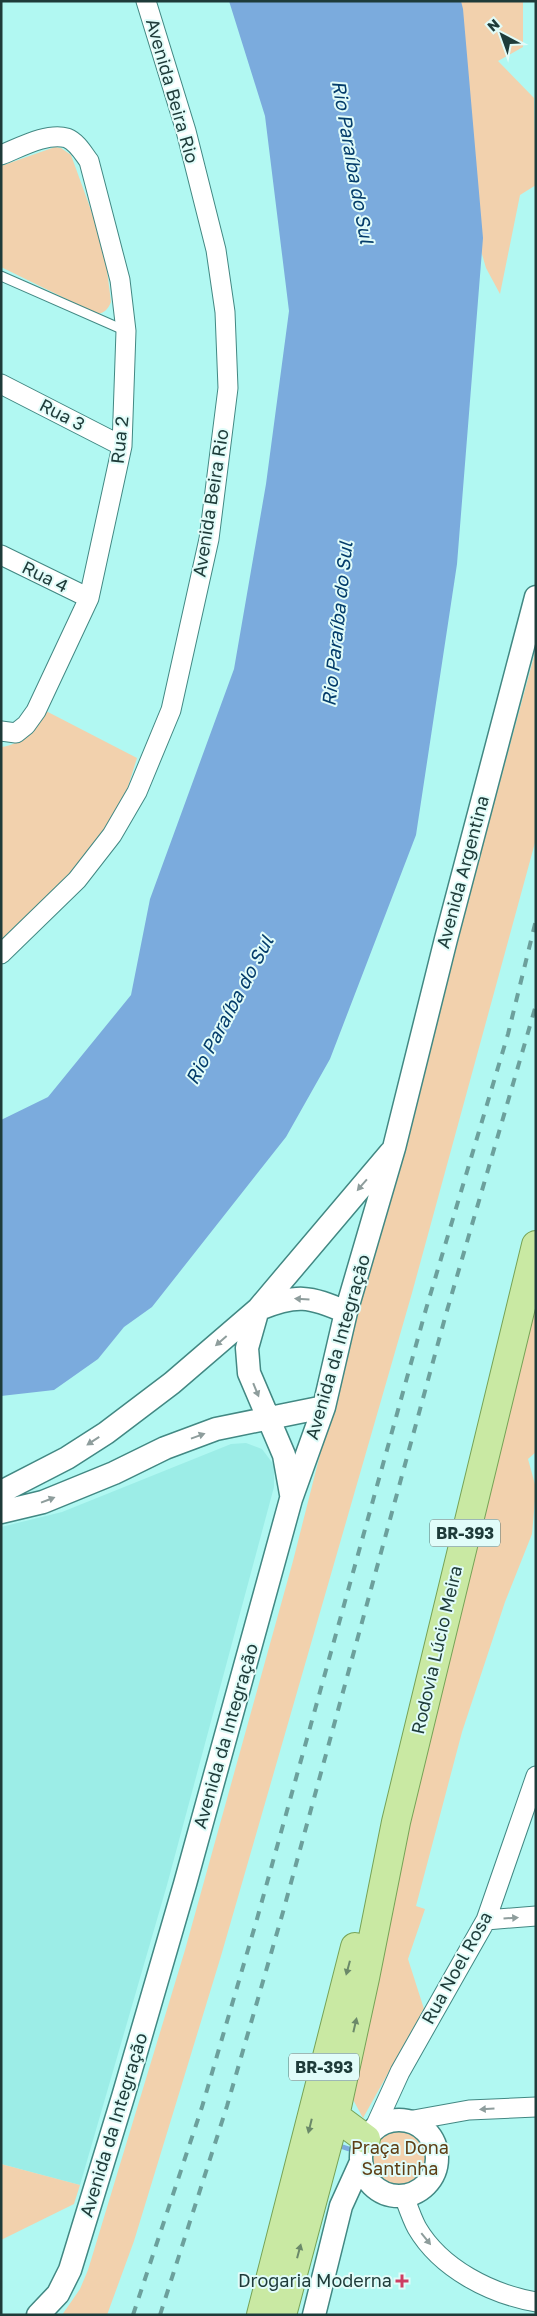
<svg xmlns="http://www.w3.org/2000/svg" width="537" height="2316" font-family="'Golos Text',sans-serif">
	<rect width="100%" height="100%" fill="#b1f8f2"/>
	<path fill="#9cede7" d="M246 1443 262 1449 274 1465V1487L167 1885 80 2185 1 2164V1527L62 1512 231 1444Z"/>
	<path fill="#f2d1ad" d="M408 1H523V47L498 61 534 98 536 185 520 195 500 294 486 268Z
		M55 147 61 148 71 155 104 246 111 302C108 309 105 313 97 314L1 267V166Z
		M536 649V839L412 1293 221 1956 134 2241 107 2315H62L80 2289 88 2270 185 1950 293 1561 361 1293Z
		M46 711 137 758 127 790 101 843 1 944V747C23 745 34 727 46 711Z
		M536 1292V1452L528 1459 536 1488 532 1534 505 1602 462 1732 416 1906 425 1909 408 1959 424 2009 363 2118 350 2094 390 1903Z
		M370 2158a30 30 0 1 1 60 0a30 30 0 1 1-60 0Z
		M1 2164 80 2185 74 2204 1 2240Z"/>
	<path fill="#7babdd" d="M229 1H461L463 9 483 238 457 564 416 835 330 1059 286 1137 152 1307 124 1327 98 1359 54 1390 1 1396V1120L48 1097 131 995 150 899 234 669 266 484 289 311 265 116Z"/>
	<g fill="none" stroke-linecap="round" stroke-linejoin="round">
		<path stroke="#7babdd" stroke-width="5" d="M343 2147 352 2150"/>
		<g stroke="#428883" stroke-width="11">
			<path id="service" d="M1 276 126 331"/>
		</g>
		<g stroke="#428883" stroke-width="21">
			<path id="minor" d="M1 155C19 148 47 132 67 138 77 142 83 153 89 161L120 280 126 331 122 446 89 598 36 711 26 725 16 733 1 731
				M1 384 122 446
				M1 555 89 598
				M1 954 77 880 112 835 137 792 171 710 209 539 228 388 225 312 216 250 186 131 146 1
				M486 1920 536 1916
				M408 2121 469 2110 536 2107
				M374 2129 400 2072 486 1920 536 1776
				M404 2196C408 2207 412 2219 417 2228 441 2269 491 2294 536 2302"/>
		</g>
		<g stroke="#428883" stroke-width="25">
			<path id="tertiary" d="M258 1309 247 1348 249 1373 284 1455 291 1494
				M259 1309C297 1294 309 1296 346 1312
				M1 1492 67 1458 106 1433 172 1383 258 1309 390 1153
				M1 1512 43 1502 114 1473 165 1448 216 1429 324 1407
				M361 2158a38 38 0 1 1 76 0a38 38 0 1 1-76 0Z
				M38 2315 58 2294 70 2270 123 2097 185 1884 291 1499 324 1407 346 1312 394 1148 446 939 536 597
				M314 2315 341 2206 361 2162"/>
		</g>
		<g stroke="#76a356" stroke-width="30">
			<path id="primary" d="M335 2116 366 2139
				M261 2315 355 1947
				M282 2315 335 2116 365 1978 396 1822 536 1245"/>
		</g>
		<use href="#service" stroke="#fff" stroke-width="9"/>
		<use href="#minor" stroke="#fff" stroke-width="19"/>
		<use href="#tertiary" stroke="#fff" stroke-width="22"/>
		<use href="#primary" stroke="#c9e9a3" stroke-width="28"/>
		<path stroke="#6ca09c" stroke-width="4" stroke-dasharray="9 9" stroke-linecap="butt" d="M133 2315 202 2107 257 1919 426 1309 508 1034 536 920
			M160 2315 227 2106 283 1912 446 1314 536 1005"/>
	</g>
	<defs><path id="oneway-solid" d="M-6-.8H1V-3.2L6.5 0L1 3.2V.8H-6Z" transform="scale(1.25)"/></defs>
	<g fill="#8e9d9c">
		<use href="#oneway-solid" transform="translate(362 1185) rotate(131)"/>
		<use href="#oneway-solid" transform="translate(302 1299) rotate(-177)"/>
		<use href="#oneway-solid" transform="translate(221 1341) rotate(139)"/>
		<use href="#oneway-solid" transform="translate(256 1390) rotate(68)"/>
		<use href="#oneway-solid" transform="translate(198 1436) rotate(-20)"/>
		<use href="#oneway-solid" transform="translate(93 1441) rotate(147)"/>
		<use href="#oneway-solid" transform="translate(48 1500) rotate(-21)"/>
		<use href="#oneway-solid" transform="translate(511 1918) rotate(-4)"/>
		<use href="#oneway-solid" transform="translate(487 2109) rotate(177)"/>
		<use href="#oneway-solid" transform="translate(426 2239) rotate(51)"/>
	</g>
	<g fill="#6b8969">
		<use href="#oneway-solid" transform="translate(348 1968) rotate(105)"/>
		<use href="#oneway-solid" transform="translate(355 2025) rotate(-77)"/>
		<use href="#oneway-solid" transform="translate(310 2126) rotate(104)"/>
		<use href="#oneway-solid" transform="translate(299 2251) rotate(-75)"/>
	</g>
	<path fill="#cd3e62" stroke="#e1fcf9" stroke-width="2" d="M399.5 2273.5h5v5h5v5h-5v5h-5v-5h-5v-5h5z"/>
	<g text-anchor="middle" stroke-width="4" stroke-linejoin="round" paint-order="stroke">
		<g fill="#e1fcf9" stroke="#587573" stroke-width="1">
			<rect x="430" y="1519.5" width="70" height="27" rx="4"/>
			<rect x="289" y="2053.5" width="70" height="27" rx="4"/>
		</g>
		<g font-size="16" font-weight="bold" fill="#1e3b39">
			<text x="465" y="1539">BR-393</text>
			<text x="324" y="2073">BR-393</text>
		</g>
		<g font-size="18" fill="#1e3b39" stroke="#e1fcf9">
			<text transform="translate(172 91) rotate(74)" y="6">Avenida Beira Rio</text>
			<text transform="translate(62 415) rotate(27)" y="6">Rua 3</text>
			<text transform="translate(120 440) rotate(-84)" y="6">Rua 2</text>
			<text transform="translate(211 503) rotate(-81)" y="6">Avenida Beira Rio</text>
			<text transform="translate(45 577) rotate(26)" y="6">Rua 4</text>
			<text transform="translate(463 872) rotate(-75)" y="6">Avenida Argentina</text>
			<text transform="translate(338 1347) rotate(-74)" y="6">Avenida da Integração</text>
			<text transform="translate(437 1650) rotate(-77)" y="6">Rodovia Lúcio Meira</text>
			<text transform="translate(226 1736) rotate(-74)" y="6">Avenida da Integração</text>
			<text transform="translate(457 1968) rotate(-61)" y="6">Rua Noel Rosa</text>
			<text transform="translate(114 2125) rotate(-73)" y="6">Avenida da Integração</text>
		</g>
		<g font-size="18" fill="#5e3e14" stroke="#e1fcf9">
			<text x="400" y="2154">Praça Dona<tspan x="400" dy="21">Santinha</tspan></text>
		</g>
		<g font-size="18" fill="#1e3b39" stroke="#e1fcf9" text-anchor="end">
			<text x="392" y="2287">Drogaria Moderna</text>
		</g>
		<g font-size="19" font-style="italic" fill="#043c6a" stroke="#e1fcf9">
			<text transform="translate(353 162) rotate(80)" y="7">Rio Paraíba do Sul</text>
			<text transform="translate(337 624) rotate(-84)" y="7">Rio Paraíba do Sul</text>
			<text transform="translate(229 1010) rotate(-62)" y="7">Rio Paraíba do Sul</text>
		</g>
	</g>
	<rect width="537" height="2316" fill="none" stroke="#1e3b39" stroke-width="5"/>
	<g transform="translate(502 35) rotate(319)" stroke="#e1fcf9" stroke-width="4" paint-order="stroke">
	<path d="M0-4L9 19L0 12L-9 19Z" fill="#1e3b39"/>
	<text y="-8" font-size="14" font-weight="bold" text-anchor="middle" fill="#1e3b39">N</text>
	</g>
</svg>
